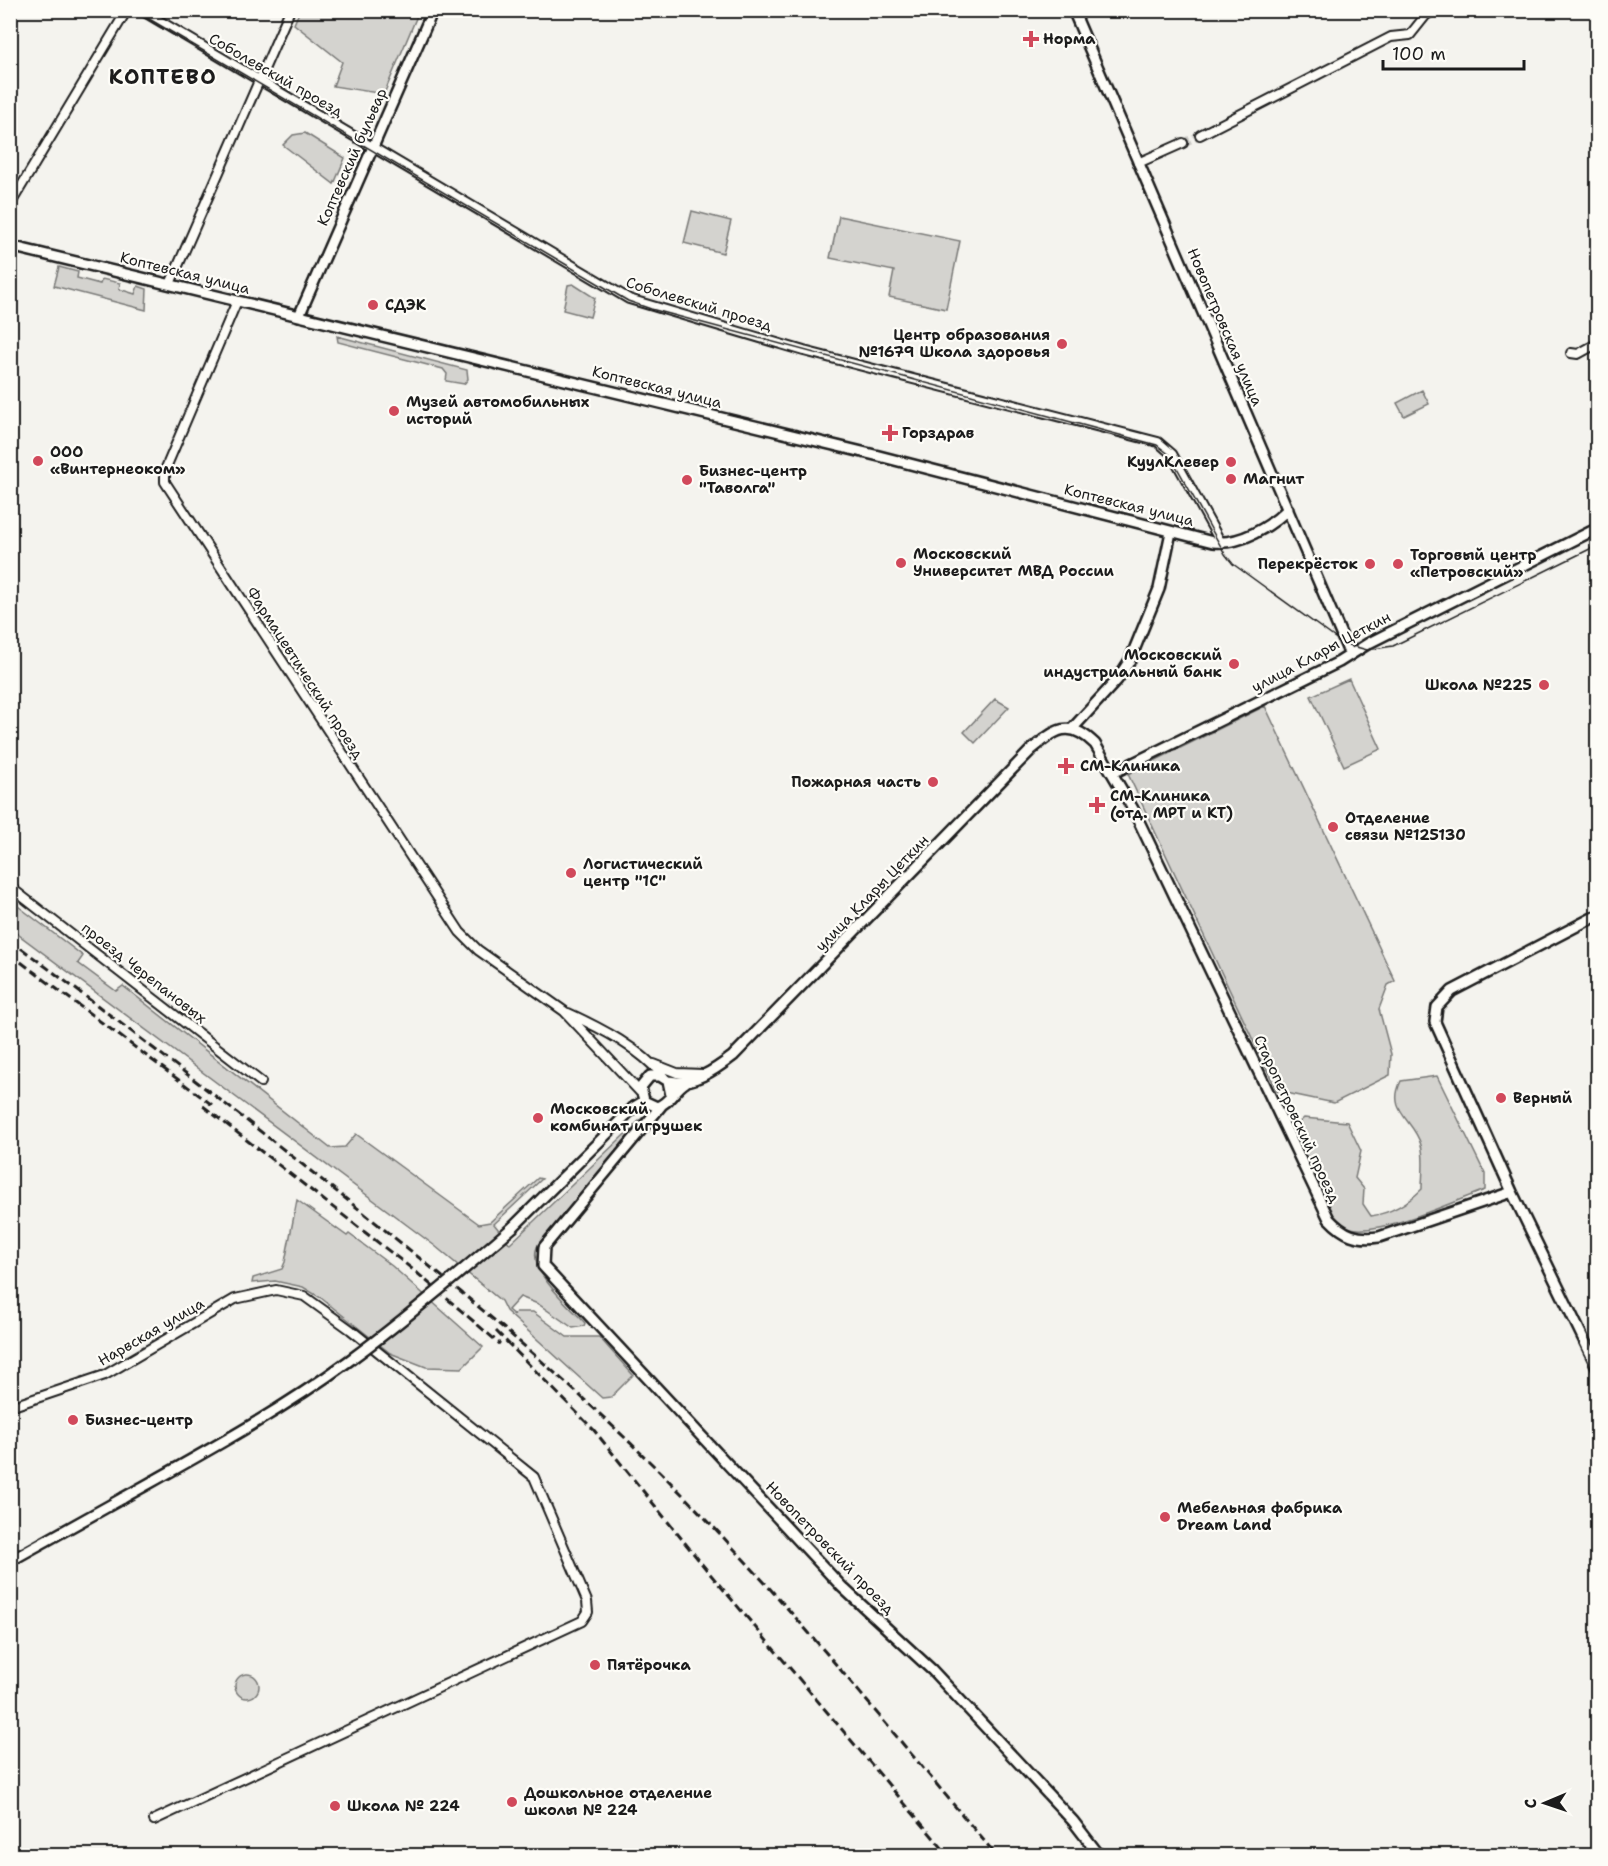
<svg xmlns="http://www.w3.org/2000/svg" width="1608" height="1866" font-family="'Shantell Sans',sans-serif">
	<rect width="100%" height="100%" fill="#f4f3ee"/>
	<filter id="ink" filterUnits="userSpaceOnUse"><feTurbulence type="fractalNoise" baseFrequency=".0167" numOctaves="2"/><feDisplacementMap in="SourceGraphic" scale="12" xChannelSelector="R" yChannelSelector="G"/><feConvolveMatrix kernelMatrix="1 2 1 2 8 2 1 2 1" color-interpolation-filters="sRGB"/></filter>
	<g filter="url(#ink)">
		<path fill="#d4d3cf" stroke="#787876" stroke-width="1.5" d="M300 10H419V11L384 94 333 86 342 62 294 24Z
			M305 133 345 158 334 184 283 145 293 135Z
			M692 211 731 221 723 253 684 243Z
			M839 216 960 241 946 309 889 297 894 271 830 258Z
			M59 267 78 272 77 278 100 284 102 279 120 283 119 289 135 294 138 286 147 289 146 310 54 286Z
			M573 284 595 298 590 317 563 310 568 285Z
			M337 336 467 370 468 379 464 384 446 381 447 374 443 369 338 342Z
			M1422 390 1429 404 1404 416 1397 403Z
			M1349 679 1381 749 1344 766 1311 696Z
			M995 699 1009 707 975 743 964 732Z
			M1265 706 1395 981 1388 985 1379 1009 1391 1054 1390 1075 1334 1103 1277 1091 1128 774Z
			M10 900 83 956 78 963 116 991 123 986 330 1148 345 1147 356 1134 479 1224 490 1222 538 1178 542 1179 494 1224 510 1244 642 1118 643 1119 537 1247C527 1271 569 1305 585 1323L584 1326 573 1328 538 1304 520 1297 508 1310 514 1315 516 1312H533L567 1337H599L633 1375 611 1397 602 1398 506 1311 501 1301 435 1246 11 929Z
			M1437 1076 1485 1174V1190C1454 1201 1380 1236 1350 1228 1341 1225 1335 1216 1329 1209L1293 1128 1304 1118 1347 1122 1361 1151 1355 1178 1364 1189 1363 1204 1371 1216C1391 1213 1408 1203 1422 1189 1422 1176 1425 1158 1421 1145 1414 1119 1386 1112 1401 1081Z
			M297 1200 347 1236 349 1234 392 1266 483 1347 462 1368 426 1367 390 1353 321 1298 303 1287 275 1281 252 1283 253 1278 282 1269 285 1262Z
			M235 1686a12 12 0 1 1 24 0a12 12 0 1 1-24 0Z"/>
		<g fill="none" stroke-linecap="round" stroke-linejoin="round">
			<path stroke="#c9c8c4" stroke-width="8" stroke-dasharray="8 4" stroke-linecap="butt" d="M1183 143 1200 135"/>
			<g stroke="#1c1c1c" stroke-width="12">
				<path id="minor" d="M141 10 629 299 804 351 1158 442 1172 454 1221 543
					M1200 135 1391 37 1410 35 1426 15 1435 10
					M1138 163 1183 143
					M10 205 127 10
					M170 284 290 10
					M237 301 165 470V482L460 932 478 950 564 1011 640 1092
					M1571 353 1578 354 1598 343
					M10 887 261 1082
					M568 1013C603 1029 639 1048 664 1077
					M654 1064 677 1073 703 1074
					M10 1407 105 1375 235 1299 276 1290 304 1296 351 1330 534 1477 587 1601 588 1612 582 1621 154 1820"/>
			</g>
			<g stroke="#1c1c1c" stroke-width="14">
				<path id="tertiary" d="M1073 10 1350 655
					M10 246 879 456 1213 542C1240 545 1270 527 1288 509
					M299 316 433 10
					M1072 729 1117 680 1130 660 1159 589 1171 532
					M1113 773 1339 662 1369 643 1598 528
					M668 1081C692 1086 715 1070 733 1056L1031 750C1055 730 1069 718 1095 744L1133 809 1329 1219C1344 1235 1357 1240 1379 1237L1512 1192 1598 1369
					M671 1095 668 1081 660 1076H650L641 1087 644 1101 657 1107C670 1103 674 1089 686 1082
					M661 1106 544 1247 543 1266 842 1587 932 1670 1073 1821 1100 1856
					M1512 1192 1435 1022 1437 1007 1452 991 1598 915
					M513 1227 634 1107 644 1101
					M10 1561 123 1498"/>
			</g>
			<use href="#minor" stroke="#fdfcf7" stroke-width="8"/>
			<use href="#tertiary" stroke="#fdfcf7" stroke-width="9"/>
			<path stroke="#1c1c1c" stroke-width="1.5" d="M134 10 628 301 651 309 1157 445 1170 455 1225 554 1233 564 1342 643 1367 650 1393 646 1598 545"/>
			<path stroke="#1c1c1c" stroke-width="3" stroke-dasharray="9 4.5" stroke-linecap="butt" d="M10 940C114 1017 216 1096 317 1176 436 1270 553 1365 661 1473 781 1592 887 1727 997 1856
				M10 954 215 1107
				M203 1106 416 1272 500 1344
				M496 1331 593 1429 706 1569 949 1856"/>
			<g stroke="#1c1c1c" stroke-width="14" stroke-linecap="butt">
				<path id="tertiary-bridge" d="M123 1498C200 1455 278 1413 350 1360 406 1319 460 1273 513 1227"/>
			</g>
			<use href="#tertiary-bridge" stroke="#fdfcf7" stroke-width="9"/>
		</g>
	</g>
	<g fill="#d1495b" stroke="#fdfcf7" stroke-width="2">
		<path d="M1028 30h6v6h6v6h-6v6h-6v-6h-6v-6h6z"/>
		<circle cx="373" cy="305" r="6"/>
		<circle cx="1062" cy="344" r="6"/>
		<circle cx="394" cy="411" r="6"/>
		<path d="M887 424h6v6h6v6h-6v6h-6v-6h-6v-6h6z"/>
		<circle cx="38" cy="461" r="6"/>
		<circle cx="1231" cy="462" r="6"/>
		<circle cx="1231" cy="479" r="6"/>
		<circle cx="687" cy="480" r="6"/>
		<circle cx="901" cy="563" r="6"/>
		<circle cx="1370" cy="564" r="6"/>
		<circle cx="1398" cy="564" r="6"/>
		<circle cx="1234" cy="664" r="6"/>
		<circle cx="1544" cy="685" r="6"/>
		<path d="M1063 757h6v6h6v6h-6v6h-6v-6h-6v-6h6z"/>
		<circle cx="933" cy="782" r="6"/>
		<path d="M1094 796h6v6h6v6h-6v6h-6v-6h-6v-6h6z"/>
		<circle cx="1333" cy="827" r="6"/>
		<circle cx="571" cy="873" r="6"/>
		<circle cx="1501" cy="1098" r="6"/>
		<circle cx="538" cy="1118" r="6"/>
		<circle cx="73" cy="1420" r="6"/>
		<circle cx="1165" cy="1517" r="6"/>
		<circle cx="595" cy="1665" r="6"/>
		<circle cx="512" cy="1802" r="6"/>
		<circle cx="335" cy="1806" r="6"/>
	</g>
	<g text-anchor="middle" stroke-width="4.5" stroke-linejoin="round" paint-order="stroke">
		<g font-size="15" font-weight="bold" fill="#1c1c1c" stroke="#fdfcf7" text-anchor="start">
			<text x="1043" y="44">Норма</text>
			<text x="385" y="310">СДЭК</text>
			<text x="1050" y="340" text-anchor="end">Центр образования<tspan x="1050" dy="17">№1679 Школа здоровья</tspan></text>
			<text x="406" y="407">Музей автомобильных<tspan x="406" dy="17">историй</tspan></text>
			<text x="902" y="438">Горздрав</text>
			<text x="50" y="457">ООО<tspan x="50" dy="17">«Винтернеоком»</tspan></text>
			<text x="1219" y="467" text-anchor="end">КуулКлевер</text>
			<text x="699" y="476">Бизнес-центр<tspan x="699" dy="17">"Таволга"</tspan></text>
			<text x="1243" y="484">Магнит</text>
			<text x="913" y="559">Московский<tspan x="913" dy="17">Университет МВД России</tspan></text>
			<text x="1410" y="560">Торговый центр<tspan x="1410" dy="17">«Петровский»</tspan></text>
			<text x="1358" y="569" text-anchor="end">Перекрёсток</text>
			<text x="1222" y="660" text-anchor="end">Московский<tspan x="1222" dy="17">индустриальный банк</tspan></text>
			<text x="1532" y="690" text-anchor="end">Школа №225</text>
			<text x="1080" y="771">СМ-Клиника</text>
			<text x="921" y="787" text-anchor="end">Пожарная часть</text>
			<text x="1110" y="801">СМ-Клиника<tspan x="1110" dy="17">(отд. МРТ и КТ)</tspan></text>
			<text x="1345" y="823">Отделение<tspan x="1345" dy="17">связи №125130</tspan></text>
			<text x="583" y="869">Логистический<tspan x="583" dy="17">центр "1С"</tspan></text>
			<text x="1513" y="1103">Верный</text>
			<text x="550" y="1114">Московский<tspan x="550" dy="17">комбинат игрушек</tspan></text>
			<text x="85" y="1425">Бизнес-центр</text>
			<text x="1177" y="1513">Мебельная фабрика<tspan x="1177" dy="17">Dream Land</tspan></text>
			<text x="607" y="1670">Пятёрочка</text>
			<text x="524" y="1798">Дошкольное отделение<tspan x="524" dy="17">школы № 224</tspan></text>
			<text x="347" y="1811">Школа № 224</text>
		</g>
		<g font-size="15" fill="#1c1c1c" stroke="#fdfcf7">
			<text transform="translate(276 75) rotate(30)" y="5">Соболевский проезд</text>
			<text transform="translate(352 157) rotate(-66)" y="5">Коптевский бульвар</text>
			<text transform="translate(185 273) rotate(14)" y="5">Коптевская улица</text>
			<text transform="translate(699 304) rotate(17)" y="5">Соболевский проезд</text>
			<text transform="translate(1225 327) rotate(67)" y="5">Новопетровская улица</text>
			<text transform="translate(657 387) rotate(14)" y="5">Коптевская улица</text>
			<text transform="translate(1129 505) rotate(14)" y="5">Коптевская улица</text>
			<text transform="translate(1321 652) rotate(-28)" y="5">улица Клары Цеткин</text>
			<text transform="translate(305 673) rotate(57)" y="5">Фармацевтический проезд</text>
			<text transform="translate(872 893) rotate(-46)" y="5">улица Клары Цеткин</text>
			<text transform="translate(144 973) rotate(38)" y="5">проезд Черепановых</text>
			<text transform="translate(1297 1119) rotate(65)" y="5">Старопетровский проезд</text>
			<text transform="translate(151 1332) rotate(-30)" y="5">Нарвская улица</text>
			<text transform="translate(830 1548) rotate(46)" y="5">Новопетровский проезд</text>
		</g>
		<g font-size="21" font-weight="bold" letter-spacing="1.5" fill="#1c1c1c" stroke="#fdfcf7">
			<text x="163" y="84">КОПТЕВО</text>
		</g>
	</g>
	<rect width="1608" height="1866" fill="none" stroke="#fdfcf7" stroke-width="36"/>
	<rect x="18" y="18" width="1572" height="1830" fill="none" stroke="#1c1c1c" stroke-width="2" filter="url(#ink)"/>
	<g transform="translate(1545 1803) rotate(268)" stroke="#fdfcf7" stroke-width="4.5" paint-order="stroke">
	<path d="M0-4.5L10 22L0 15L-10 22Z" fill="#1c1c1c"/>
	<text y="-9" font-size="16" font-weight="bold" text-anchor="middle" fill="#1c1c1c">С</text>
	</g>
	<path d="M1383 60v9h141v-9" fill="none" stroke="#1c1c1c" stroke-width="3"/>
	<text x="1392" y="60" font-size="18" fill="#1c1c1c" stroke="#fdfcf7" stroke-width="4.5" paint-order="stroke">100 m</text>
</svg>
